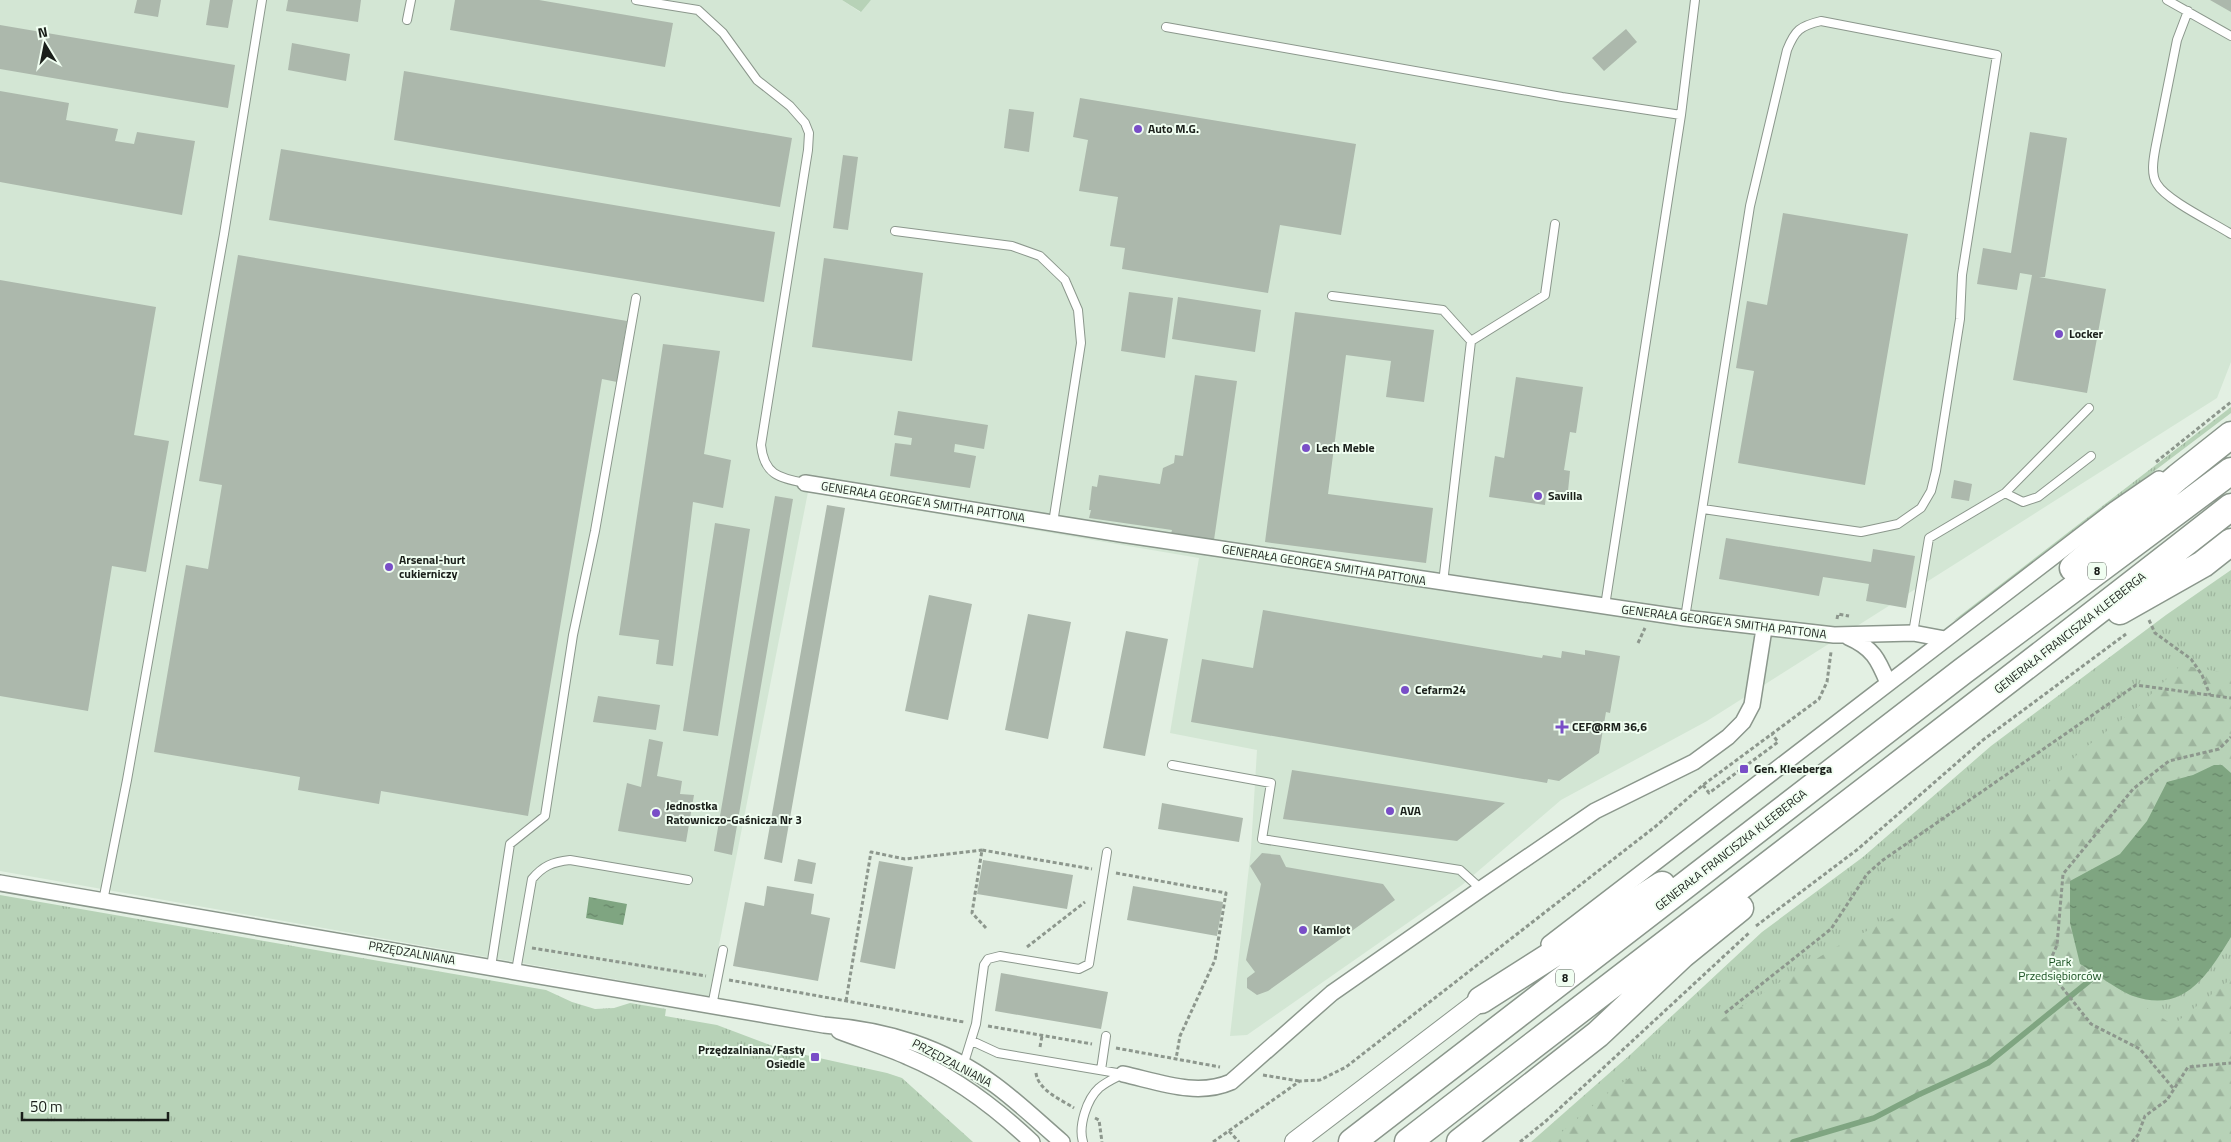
<svg xmlns="http://www.w3.org/2000/svg" width="2231" height="1142" font-family="'Titillium Web',sans-serif">
	<defs>
		<pattern id="grass-tufts" width="24" height="20" patternUnits="userSpaceOnUse" patternTransform="scale(1.25)"><rect width="24" height="20" fill="#b7d2b7"/><path d="M3 7l-1-3M5 7V3M7 7l1-3M15 17l-1-3M17 17v-4M19 17l1-3" fill="none" stroke="#9db49d"/></pattern>
		<pattern id="forest-firs" width="22" height="20" patternUnits="userSpaceOnUse" patternTransform="scale(1.25)"><rect width="22" height="20" fill="#b7d2b7"/><path d="M5 1l3.5 6h-7zM16 11l3.5 6h-7z" fill="#9db49d"/></pattern>
		<pattern id="water-ripples" width="26" height="14" patternUnits="userSpaceOnUse" patternTransform="scale(1.25)"><rect width="26" height="14" fill="#7fa581"/><path d="M2 4q2-2 4 0t4 0M15 11q2-2 4 0t4 0" fill="none" stroke="#678669"/></pattern>
	</defs>
	<rect width="100%" height="100%" fill="#e3f0e3"/>
	<path fill="#d3e6d4" d="M0 0H842L860 12 871 0H2231V362L2217 398 1707 721 1561 800 1462 885 1247 1035 1230 1036 1251 849 1257 750 1170 733 1199 558 808 492 709 996 0 871Z"/>
	<path fill="url(#grass-tufts)" d="M842 0H871L861 12Z
		M2231 407V413L1964 615 1953 621Z
		M2231 570V1142H1531L1631 1054 1762 932 1863 857 1991 746 2166 615Z
		M0 895 546 990 572 1002 595 1009 614 1008 630 1003 666 1009 665 1016 717 1025 783 1050 887 1073 902 1078 973 1142H0Z"/>
	<path fill="url(#forest-firs)" d="M2181 665 2231 674V773L2222 765H2214L2193 775 2167 782 2147 821 2120 854 2070 881 2080 964 2173 1025 2231 979V1142H1550L1614 1088 1832 949 1925 901 2081 751 2138 707Z"/>
	<path fill="url(#water-ripples)" d="M2214 765H2222L2231 773V937C2207 976 2184 1014 2133 996 2119 991 2094 972 2080 964L2070 923V881L2120 854 2147 821 2167 782 2193 775Z
		M589 897 627 904 623 925 586 918Z"/>
	<g fill="none" stroke-linecap="round" stroke-linejoin="round">
		<path stroke="#7fa581" stroke-width="5.5" d="M1793 1142 1874 1118 1918 1095 1988 1063 2104 969"/>
	</g>
	<path fill="#acb8ac" d="M137 0H161L158 17 134 13Z
		M210 0H233L228 28 206 25Z
		M288 0H361L358 22 286 11Z
		M455 0H539L673 23 665 67 450 30Z
		M2210 0H2231V12Z
		M0 25 235 65 228 108 0 69Z
		M1626 29 1637 42 1604 71 1592 58Z
		M292 43 350 54 346 81 288 70Z
		M404 71 792 138 780 207 394 140Z
		M0 91 69 103 66 120 118 129 115 141 134 144 137 132 195 141 182 215 0 182Z
		M1080 98 1356 144 1341 235 1280 225 1268 293 1122 269 1125 248 1110 246 1118 197 1079 191 1088 140 1073 137Z
		M1009 109 1034 112 1029 152 1004 148Z
		M2030 132 2067 138 2045 277H2039L2106 289 2087 393 2013 380 2032 275 2020 273 2017 290 1977 284 1983 248 2011 253Z
		M281 149 775 232 764 302 269 220Z
		M843 155 858 157 848 230 833 228Z
		M1783 213 1908 234 1865 485 1738 463 1754 371 1736 368 1747 301 1767 305Z
		M238 255 627 321 617 382 602 379 528 816 381 791 379 804 298 790 300 777 154 752 186 565 208 569 222 485 199 481Z
		M824 258 923 273 912 361 812 347Z
		M0 280 156 307 134 435 169 441 146 572 112 566 88 711 0 696Z
		M1129 292 1173 298 1165 358 1121 351Z
		M1178 297 1261 310 1255 352 1172 339Z
		M1295 312 1434 330 1424 402 1386 397 1391 361 1346 355 1328 494 1433 508 1426 563 1265 542Z
		M663 344 720 351 704 454 731 460 723 508 693 502 673 666 656 664 659 640 619 635Z
		M1195 375 1237 381 1214 540 1171 534 1172 530 1089 518 1091 510H1089L1092 486 1097 487 1099 475 1160 484 1163 468 1174 463 1175 455 1183 456Z
		M1516 377 1583 387 1576 433 1570 432 1564 470 1570 471 1568 491 1561 497 1546 495 1545 505 1489 497 1495 456 1504 458Z
		M898 411 988 425 984 449 955 444 954 452 976 456 970 488 890 476 895 443 911 445 912 438 894 435Z
		M1954 480 1972 484 1969 501 1951 498Z
		M775 496 793 499 732 855 714 851Z
		M827 505 845 508 782 863 764 859Z
		M715 523 750 529 718 736 683 731Z
		M1726 538 1871 562 1873 549 1915 556 1906 608 1866 601 1869 584 1823 577 1819 596 1719 579Z
		M929 595 972 604 948 720 905 711Z
		M1263 610 1542 658 1543 655 1561 658 1562 651 1585 655V650L1620 656 1610 713 1606 712 1599 753 1559 781 1548 779 1547 783 1191 722 1202 659 1253 668Z
		M1028 614 1071 622 1048 739 1005 730Z
		M1126 631 1168 639 1145 756 1103 748Z
		M598 696 660 705 656 730 593 722Z
		M649 739 663 742 657 776 682 781 680 794 694 795 686 842 618 831 627 783 641 787Z
		M1292 770 1505 803 1457 841 1283 819Z
		M1162 803 1243 818 1239 842 1158 829Z
		M1262 853 1280 855 1286 867 1383 884 1395 900 1268 991 1257 995 1247 988V978L1255 972 1246 960 1261 884 1250 866Z
		M798 859 816 863 812 884 794 881Z
		M983 860 1073 875 1067 909 977 894Z
		M879 861 913 867 895 969 860 962Z
		M767 886 814 894 811 914 830 918 818 981 733 966 745 902 764 906Z
		M1133 886 1223 902 1217 936 1127 920Z
		M1001 973 1108 992 1101 1029 995 1011Z"/>
	<g fill="none" stroke-linecap="round" stroke-linejoin="round">
		<g stroke="#8b978c" stroke-width="10">
			<path id="service" d="M636 0 698 10 723 33 757 80 790 106 805 123 809 133 808 150 761 445C764 474 778 478 805 483
				M2167 0 2231 36
				M2188 11 2177 40 2156 145C2154 156 2150 174 2157 184 2166 200 2214 223 2231 234
				M407 20 411 0
				M1166 27 1562 97 1681 115
				M895 231 1012 246 1040 256 1065 280 1078 310 1081 343 1053 523
				M1332 296 1443 310 1471 341 1443 583
				M1471 341 1545 295 1555 224
				M2005 493 2089 408
				M1605 606 1681 115 1695 0
				M1685 618 1750 206 1787 50C1795 30 1800 26 1821 21L1997 55 1962 275 1960 319 1936 471 1931 491 1921 508 1898 524 1861 532 1703 509
				M1913 633 1929 538 2005 493 2023 502 2038 497 2091 456
				M1172 765 1271 783 1262 839 1460 870 1481 889
				M103 901 127 780 224 234 262 0
				M491 967 510 844 545 816 573 635 595 531 636 298
				M516 971 532 879C543 866 552 862 570 860L688 880
				M712 1006 723 950
				M972 1041 998 1053 1123 1074
				M963 1066 976 1024 984 965 988 959 1000 956 1079 969 1089 964 1107 852
				M1101 1070 1106 1036
				M1083 1142C1078 1126 1087 1099 1099 1088 1106 1082 1115 1078 1123 1074"/>
		</g>
		<g stroke="#8b978c" stroke-width="18">
			<path id="minor" d="M805 483 1121 534 1685 618 1834 635 1913 633 1945 639
				M1848 637C1873 648 1878 659 1888 683
				M0 883 824 1025C887 1030 943 1047 995 1085 1018 1102 1040 1123 1062 1142
				M1549 944 2114 510 2159 479
				M839 1031C862 1040 886 1047 908 1057 954 1076 996 1108 1032 1142
				M1123 1074C1159 1082 1197 1097 1231 1082L1332 993 1481 889 1595 811 1694 762 1728 737 1743 722 1752 705 1764 629"/>
		</g>
		<g stroke="#8b978c" stroke-width="22">
			<path id="tertiary" d="M1295 1142 1481 1000"/>
		</g>
		<g stroke="#8b978c" stroke-width="29">
			<path id="trunk" d="M2073 568 2178 477 2231 435
				M2120 611 2203 564 2231 542
				M1481 1000 1662 885
				M1352 1142 1963 671 2231 471
				M1408 1142C1682 930 1958 721 2231 507
				M1460 1142 1598 1034 1682 955 1740 908"/>
		</g>
		<path stroke="#8d978d" stroke-width="3" stroke-dasharray="4 2.5" stroke-linecap="butt" d="M2156 462 2231 402
			M1837 619 1838 614 1849 616
			M2149 620 2155 633 2191 659 2202 675 2210 695
			M1638 643 1645 628
			M1703 785 1709 793 1778 742 1772 734
			M1116 873 1226 893 1215 960 1180 1036 1176 1059
			M1756 926 1858 849 1983 740 2126 634
			M986 928 972 913 982 850 1092 869
			M1027 947 1085 902
			M532 948 706 976
			M729 980 964 1022
			M846 1001 871 852 905 859 982 850
			M1725 1013 1831 929 1867 874 1883 860 2136 685 2231 698
			M988 1026 1092 1044
			M1040 1047 1042 1036
			M1116 1048 1220 1067
			M1036 1073C1038 1090 1060 1099 1074 1108
			M1263 1075 1299 1081
			M2173 1088 2140 1049 2091 1024 2053 976 2050 961 2057 945 2063 874 2133 789 2169 761 2219 749 2231 737
			M1095 1118 1099 1120 1102 1142
			M1229 1131 1239 1142
			M1213 1142 1300 1081 1320 1080 1346 1067 1656 826 1703 785 1819 699 1827 682 1831 652
			M1520 1142 1547 1120 1750 932
			M2132 1142 2138 1135 2145 1116 2167 1100 2188 1067 2231 1063"/>
		<use href="#service" stroke="#fff" stroke-width="8"/>
		<use href="#minor" stroke="#fff" stroke-width="15"/>
		<use href="#tertiary" stroke="#fff" stroke-width="20"/>
		<use href="#trunk" stroke="#fff" stroke-width="26"/>
	</g>
	<g fill="#794ec7" stroke="#f0fef1" stroke-width="2">
		<circle cx="1138" cy="129" r="5"/>
		<circle cx="2059" cy="334" r="5"/>
		<circle cx="1306" cy="448" r="5"/>
		<circle cx="1538" cy="496" r="5"/>
		<circle cx="389" cy="567" r="5"/>
		<circle cx="1405" cy="690" r="5"/>
		<path d="M1559.5 719.5h5v5h5v5h-5v5h-5v-5h-5v-5h5z"/>
		<rect x="1739" y="764" width="10" height="10" rx="2.5"/>
		<circle cx="1390" cy="811" r="5"/>
		<circle cx="656" cy="813" r="5"/>
		<circle cx="1303" cy="930" r="5"/>
		<rect x="810" y="1052" width="10" height="10" rx="2.5"/>
	</g>
	<g text-anchor="middle" stroke-width="4" stroke-linejoin="round" paint-order="stroke">
		<g fill="#f0fef1" stroke="#5a625a" stroke-width="1">
			<rect x="2088" y="562.5" width="18" height="17" rx="4"/>
			<rect x="1556" y="969.5" width="18" height="17" rx="4"/>
		</g>
		<g font-size="11" font-weight="bold" fill="#1a1f1a">
			<text x="2097" y="575">8</text>
			<text x="1565" y="982">8</text>
		</g>
		<g font-size="12" font-weight="bold" fill="#1a1f1a" stroke="#f0fef1" text-anchor="start">
			<text x="1148" y="133">Auto M.G.</text>
			<text x="2069" y="338">Locker</text>
			<text x="1316" y="452">Lech Meble</text>
			<text x="1548" y="500">Savilla</text>
			<text x="399" y="564">Arsenal-hurt<tspan x="399" dy="14">cukierniczy</tspan></text>
			<text x="1415" y="694">Cefarm24</text>
			<text x="1572" y="731">CEF@RM 36,6</text>
			<text x="1754" y="773">Gen. Kleeberga</text>
			<text x="666" y="810">Jednostka<tspan x="666" dy="14">Ratowniczo-Gaśnicza Nr 3</tspan></text>
			<text x="1400" y="815">AVA</text>
			<text x="1313" y="934">Kamlot</text>
			<text x="805" y="1054" text-anchor="end">Przędzalniana/Fasty<tspan x="805" dy="14">Osiedle</tspan></text>
		</g>
		<g font-size="12" fill="#1a1f1a" stroke="#f0fef1">
			<text transform="translate(923 502) rotate(9)" y="4">GENERAŁA GEORGE'A SMITHA PATTONA</text>
			<text transform="translate(1324 565) rotate(9)" y="4">GENERAŁA GEORGE'A SMITHA PATTONA</text>
			<text transform="translate(1724 622) rotate(7)" y="4">GENERAŁA GEORGE'A SMITHA PATTONA</text>
			<text transform="translate(2070 633) rotate(-38)" y="4">GENERAŁA FRANCISZKA KLEEBERGA</text>
			<text transform="translate(1731 850) rotate(-38)" y="4">GENERAŁA FRANCISZKA KLEEBERGA</text>
			<text transform="translate(412 953) rotate(10)" y="4">PRZĘDZALNIANA</text>
			<text transform="translate(952 1063) rotate(28)" y="4">PRZĘDZALNIANA</text>
		</g>
		<g font-size="12" fill="#1b5223" stroke="#f0fef1">
			<text x="2060" y="966">Park<tspan x="2060" dy="14">Przedsiębiorców</tspan></text>
		</g>
	</g>
	<g transform="translate(45 45) rotate(350)" stroke="#f0fef1" stroke-width="4" paint-order="stroke">
	<path d="M0-4L9 19L0 12L-9 19Z" fill="#1a1f1a"/>
	<text y="-8" font-size="14" font-weight="bold" text-anchor="middle" fill="#1a1f1a">N</text>
	</g>
	<path d="M22 1112v8h146v-8" fill="none" stroke="#1a1f1a" stroke-width="2.5"/>
	<text x="30" y="1112" font-size="15" fill="#1a1f1a" stroke="#f0fef1" stroke-width="4" paint-order="stroke">50 m</text>
</svg>
